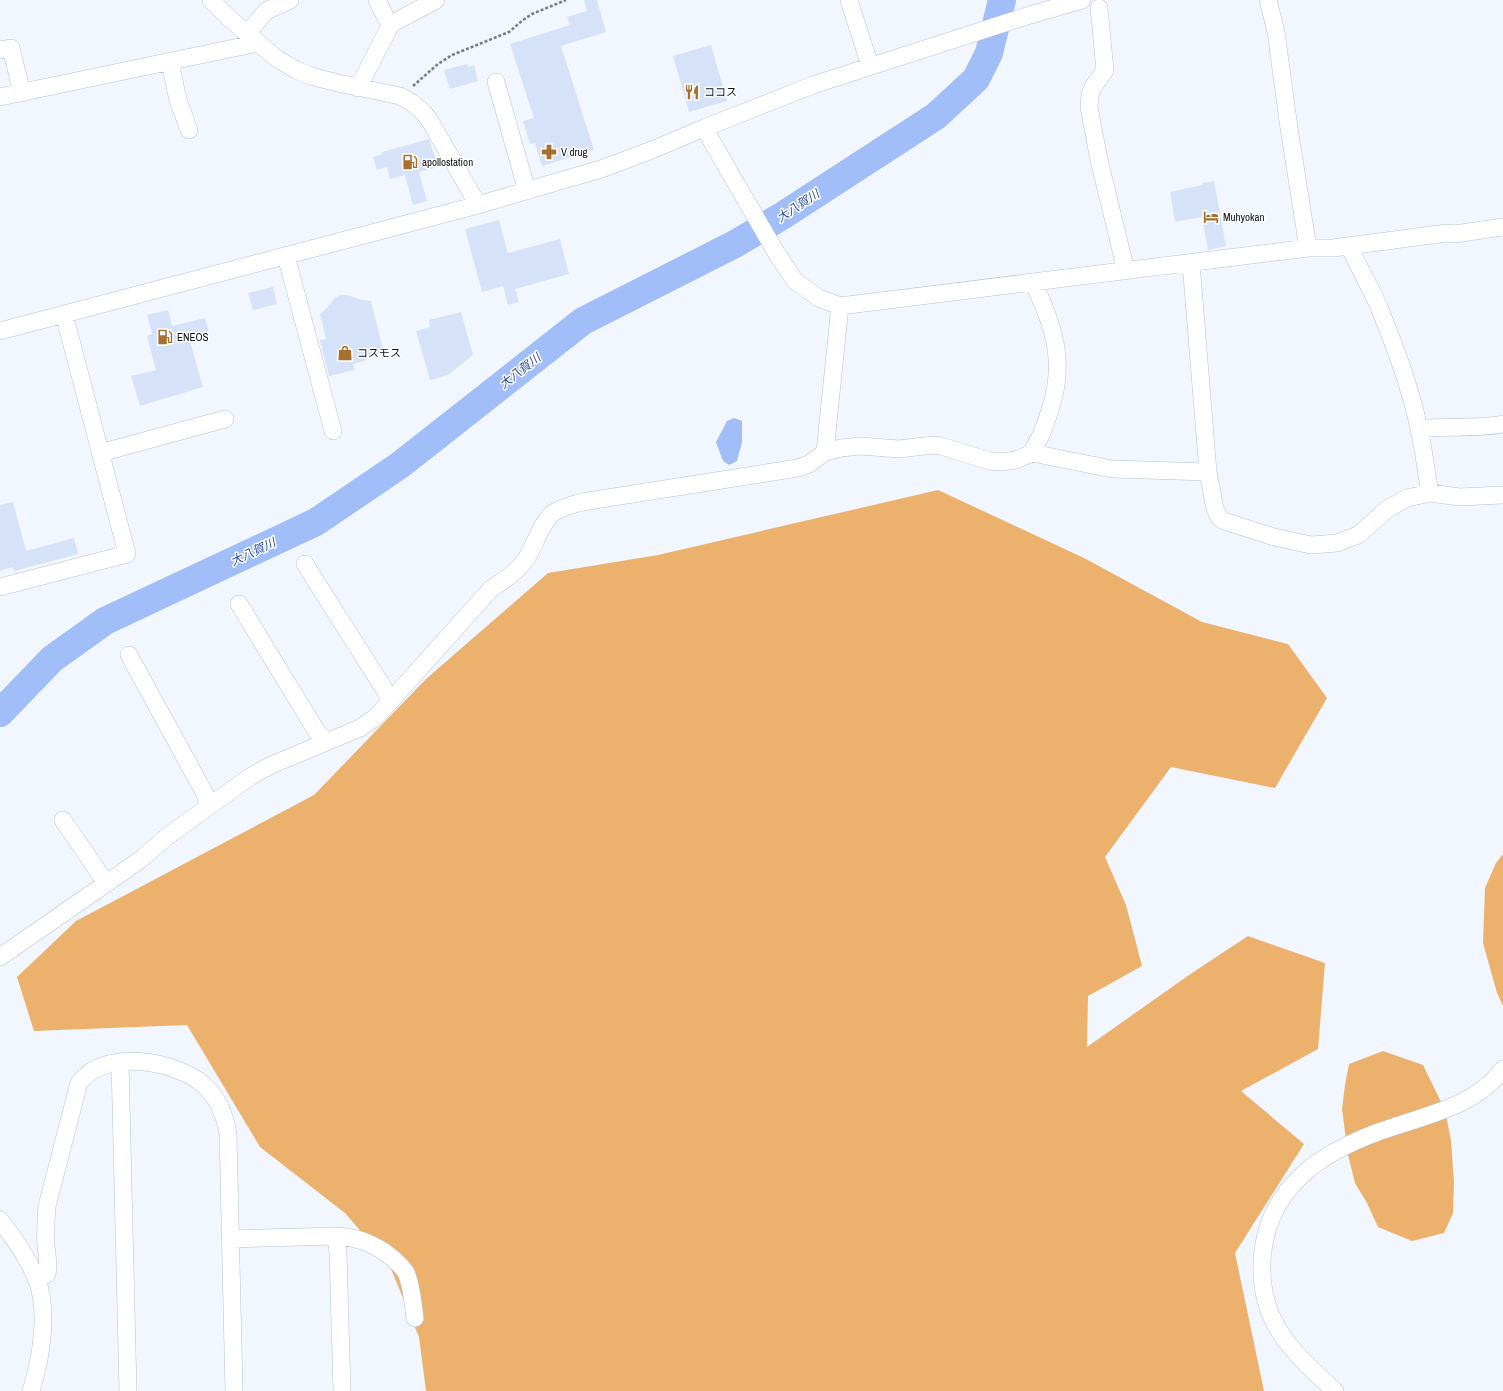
<svg xmlns="http://www.w3.org/2000/svg" width="1503" height="1391" font-family="'Archivo Narrow','Noto Sans JP',sans-serif">
	<rect width="100%" height="100%" fill="#f1f6ff"/>
	<path fill="#edb16e" d="M938 490 1086 559 1202 622 1288 644 1327 698 1275 788 1171 767 1105 857 1126 905 1142 966 1088 996 1087 1047 1189 975 1248 936 1325 963 1318 1049 1241 1091 1304 1144 1235 1253 1264 1391H426L419 1337 389 1264 345 1213 260 1147 187 1025 34 1031 17 977 76 921 314 795 426 679 548 573 658 555Z
		M1503 854V1006L1497 993 1483 943 1485 888 1496 863Z
		M1383 1051 1423 1065 1445 1110 1451 1141 1454 1182 1453 1213 1444 1233 1412 1241 1378 1227 1367 1203 1355 1183 1348 1155 1342 1109 1345 1085 1349 1064Z"/>
	<path fill="#a2bef8" d="M734 418 742 421V442L737 461 729 465 723 461 716 442 727 421Z"/>
	<g fill="none" stroke-linecap="round" stroke-linejoin="round">
		<path stroke="#a2bef8" stroke-width="28" d="M0 713 52 659 105 621 316 522 400 465 583 321 735 244 782 216 936 116 976 79 989 53 1002 0"/>
	</g>
	<path fill="#d6e2f8" d="M584 0H597L606 32 561 46 594 150 542 166 535 143 530 144 523 121 534 118 510 44 570 25 567 17 587 11Z
		M711 45 727 101 689 112 673 56Z
		M467 64 468 67 474 65 478 81 450 89 444 70Z
		M429 139 438 167 419 172 427 201 413 205 405 175 390 179 387 167 377 170 373 157 383 154 382 152Z
		M1214 181 1226 246 1208 250 1202 217 1175 222 1170 192 1203 185 1202 183Z
		M499 220 508 253 560 239 569 274 515 289 519 302 508 305 503 286 482 292 465 229Z
		M273 287 277 304 253 310 248 293Z
		M340 295H347L362 300 371 301 384 353 367 357V360L353 364 355 370 329 376 320 340 326 339 320 314 324 311 335 298Z
		M168 310 172 326 205 318 209 333 189 338 203 387 140 406 131 376 156 370 147 336 152 334 147 315Z
		M461 312 473 355 448 375 430 380 416 331 430 327 429 320Z
		M13 502 26 551 74 538 78 554 14 571 13 567 0 571V505Z"/>
	<g fill="none" stroke-linecap="round" stroke-linejoin="round">
		<g stroke="#b7c2d8" stroke-width="18">
			<path id="minor" d="M211 0 229 18 276 58 296 70 311 76 338 83 400 96 411 102 424 113 430 121 478 205
				M377 0 386 18 391 24
				M849 0 870 66
				M1268 0 1276 32 1289 128 1308 248
				M1099 8 1105 70 1093 87 1090 95 1089 107 1099 160 1126 271
				M247 34 266 11 290 0
				M0 50 11 48 22 93
				M170 62 178 100 189 130
				M496 82 527 191
				M358 88 391 24 436 0
				M0 97 258 43
				M704 128 777 254 795 281 819 298 840 306 1308 248H1333L1447 233 1455 234 1503 227
				M1349 246C1359 269 1372 289 1381 312 1396 350 1411 389 1419 429 1424 450 1426 472 1430 493
				M286 256 333 431
				M1191 263 1208 472 1215 509 1219 517 1224 521 1274 537 1311 545 1325 544 1337 543 1358 535 1373 522 1386 510 1407 498 1430 493 1459 497 1503 495
				M0 331 478 205 601 169 652 150 704 128 813 85 1030 15 1082 0
				M1419 429C1447 426 1475 429 1503 424
				M825 452 840 306
				M100 453 225 419
				M1032 453C1034 447 1037 442 1040 437 1044 429 1047 419 1050 410 1066 362 1054 326 1033 282
				M305 564 391 700
				M0 587 127 554 64 314
				M239 604 317 732 327 742
				M129 655 205 794 208 807
				M63 820 106 883
				M0 957 140 860 169 835 250 777 269 766 360 728 376 717 491 589C504 580 517 572 526 559 535 546 541 522 553 513 562 507 572 505 582 502L798 468 809 464 825 452 841 448 860 446 899 449 933 445 941 446 990 461 1000 462 1016 460 1032 453 1112 469 1208 472
				M120 1062 128 1391
				M0 1220C14 1238 28 1258 37 1280 49 1312 41 1359 31 1391
				M336 1236C361 1237 382 1247 400 1265 402 1268 406 1271 407 1275 412 1288 413 1304 415 1318
				M230 1239 336 1236 338 1252 342 1391
				M36 1279 47 1274C49 1264 47 1255 46 1245 45 1232 46 1219 47 1206L79 1083C104 1048 175 1060 204 1085 218 1098 225 1115 228 1134L234 1391
				M1335 1391C1289 1349 1255 1318 1263 1250 1272 1180 1331 1147 1393 1127 1431 1114 1478 1104 1503 1069"/>
		</g>
		<path stroke="#787c84" stroke-width="2.5" stroke-dasharray="3 2" stroke-linecap="butt" d="M413 86 438 64 452 55 509 32 523 20 532 14 566 0"/>
		<use href="#minor" stroke="#fff" stroke-width="17"/>
	</g>
	<defs>
		<g id="restaurant-bare" transform="scale(1.2)"><path d="M-5-6h1v4h1v-4h1v4h1v-4h1v5L-1.5 .5V6h-2V.5L-5-1ZM5-6V6H3V1.5H1.5Q1.5-4 5-6Z" fill="#a7702c" stroke="#fff" stroke-width="2.5" paint-order="stroke"/></g>
		<g id="pharmacy-bare" transform="scale(1.2)"><path d="M-2-6h4v4h4v4h-4v4h-4v-4h-4v-4h4Z" fill="#a7702c" stroke="#fff" stroke-width="2.5" paint-order="stroke"/></g>
		<g id="fuel-bare" transform="scale(1.2)"><path d="M-5.5-6h7V0h2V4h1.3V-2.5L3-4.5l.8-.8L6-3V5H2.5V1h-1V6h-7ZM-4.2-4.7v3.2H.2V-4.7Z" fill="#a7702c" stroke="#fff" stroke-width="2.5" paint-order="stroke"/></g>
		<g id="hotel-bare" transform="scale(1.2)"><path d="M-6-4.5h1.5V1H6V5H4.5V3h-9V5H-6ZM-4 0a1.8 1.8 0 1 1 3.6 0ZM.5 0V-2.5h3Q6-2.5 6 0Z" fill="#a7702c" stroke="#fff" stroke-width="2.5" paint-order="stroke"/></g>
		<g id="shop-bare" transform="scale(1.2)"><path d="M-5-2.5h2.3a2.7 3.5 0 0 1 5.4 0H5L5.5 6h-11ZM-1.5-2.5h3a1.5 2.3 0 0 0-3 0Z" fill="#a7702c" stroke="#fff" stroke-width="2.5" paint-order="stroke"/></g>
	</defs>
	<g fill-rule="evenodd">
		<use href="#restaurant-bare" x="692" y="92"/>
		<use href="#pharmacy-bare" x="549" y="152"/>
		<use href="#fuel-bare" x="410" y="162"/>
		<use href="#hotel-bare" x="1211" y="217"/>
		<use href="#fuel-bare" x="165" y="337"/>
		<use href="#shop-bare" x="345" y="353"/>
	</g>
	<g text-anchor="middle" stroke-width="3" stroke-linejoin="round" paint-order="stroke">
		<g font-size="11" fill="#0d1118" stroke="#fff" text-anchor="start">
			<text x="704" y="96">ココス</text>
			<text x="561" y="156">V drug</text>
			<text x="422" y="166">apollostation</text>
			<text x="1223" y="221">Muhyokan</text>
			<text x="177" y="341">ENEOS</text>
			<text x="357" y="357">コスモス</text>
		</g>
		<g font-size="12" font-style="italic" fill="#294c9d" stroke="#fff">
			<text transform="translate(798 206) rotate(-33)" y="4">大八賀川</text>
			<text transform="translate(520 371) rotate(-38)" y="4">大八賀川</text>
			<text transform="translate(253 552) rotate(-25)" y="4">大八賀川</text>
		</g>
	</g>
</svg>
